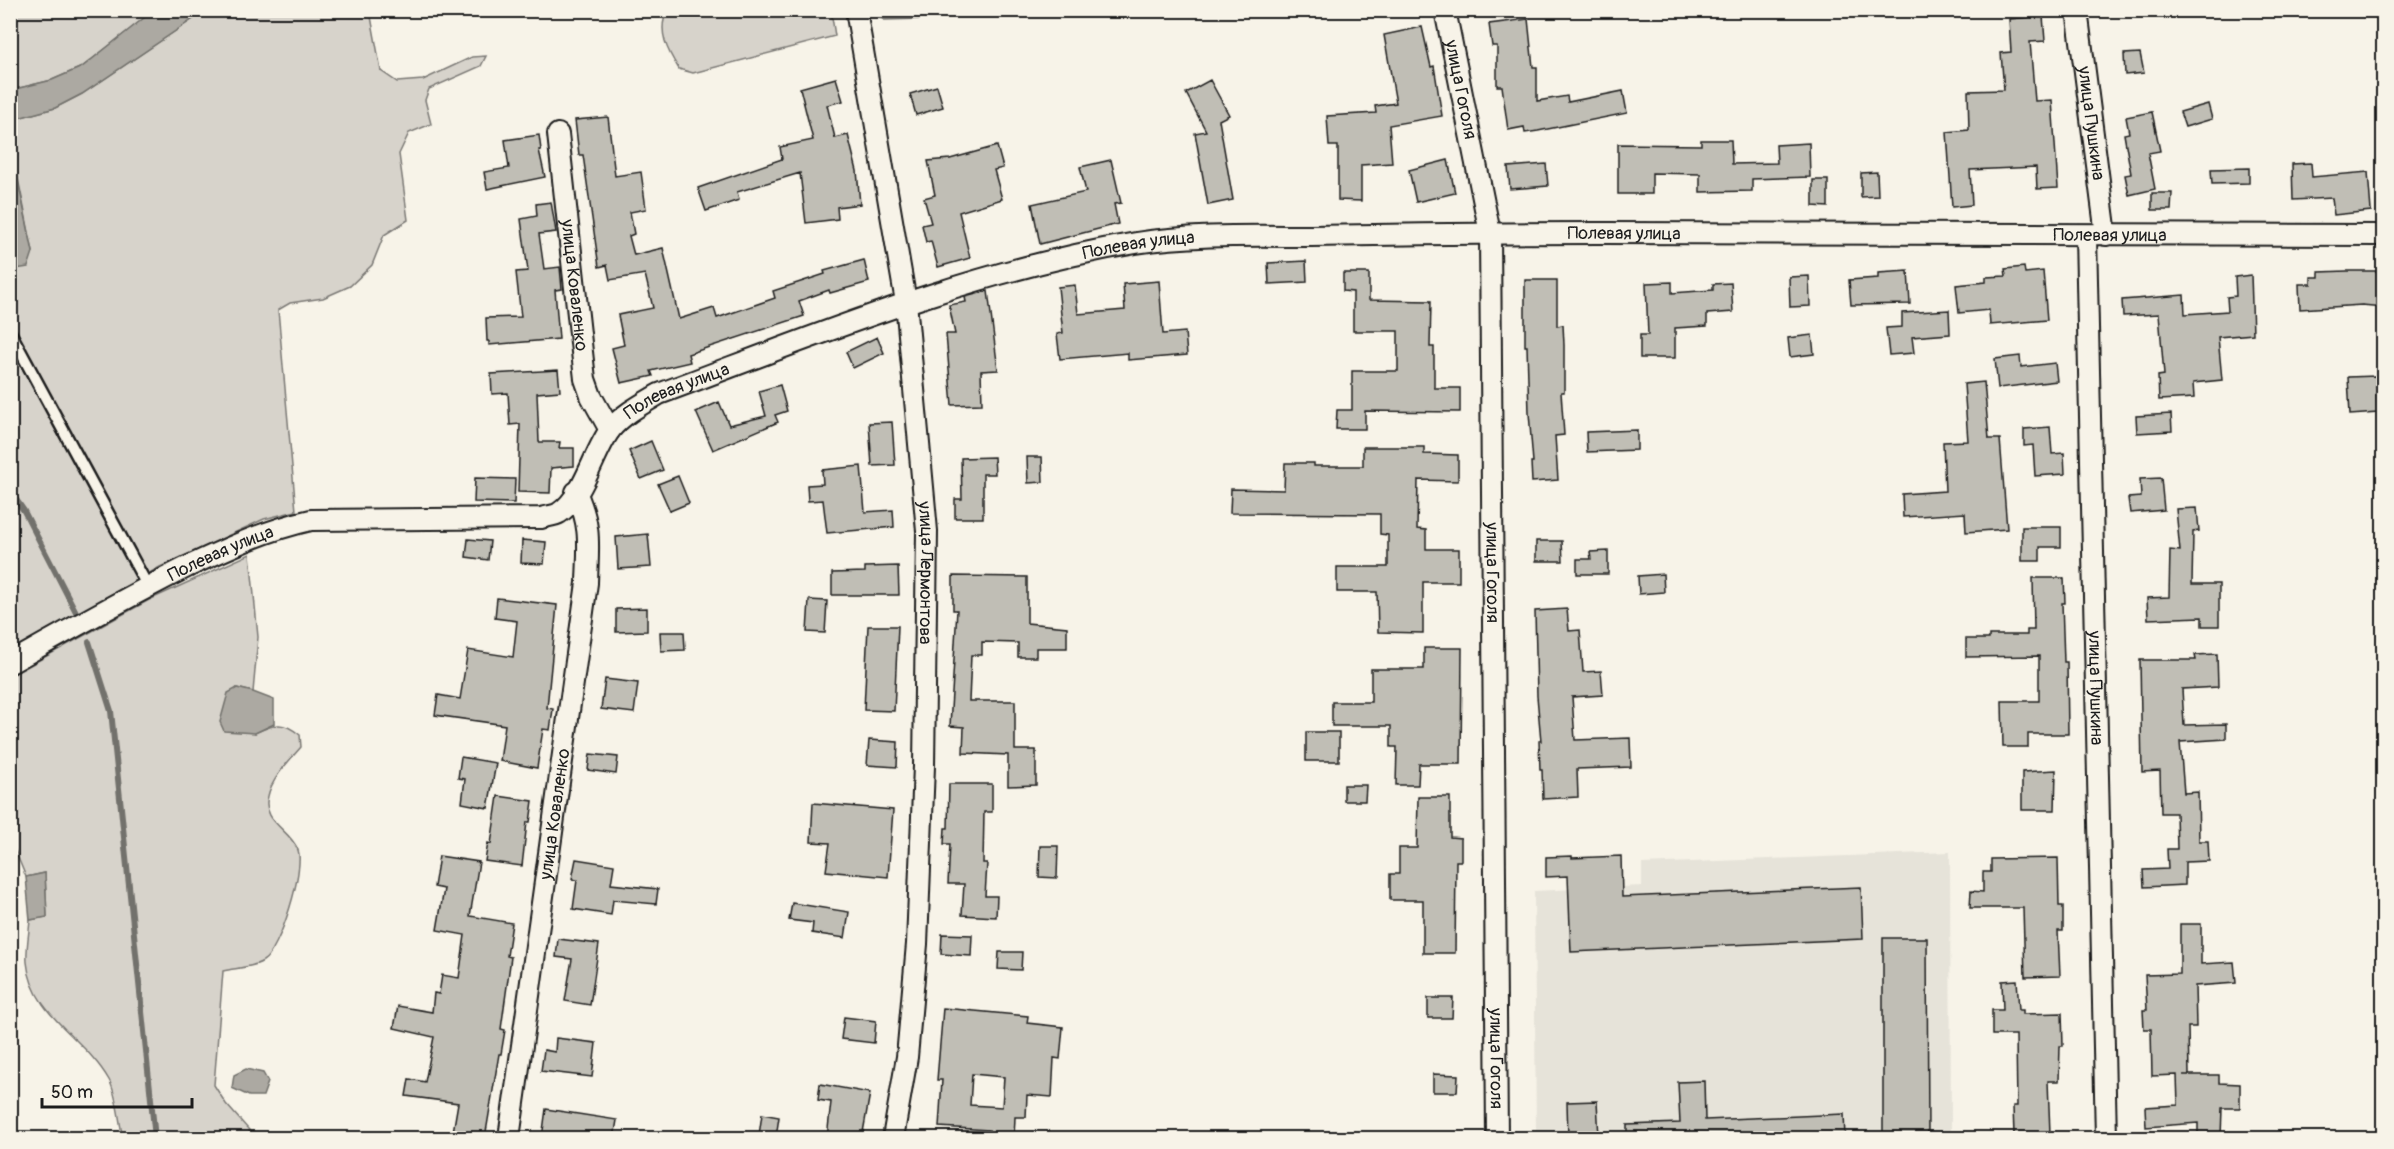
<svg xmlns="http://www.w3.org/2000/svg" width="2394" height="1149" font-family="Pangolin,sans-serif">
	<rect width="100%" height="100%" fill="#f7f3e8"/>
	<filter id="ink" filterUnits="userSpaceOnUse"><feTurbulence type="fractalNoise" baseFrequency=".0167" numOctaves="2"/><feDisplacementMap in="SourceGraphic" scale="12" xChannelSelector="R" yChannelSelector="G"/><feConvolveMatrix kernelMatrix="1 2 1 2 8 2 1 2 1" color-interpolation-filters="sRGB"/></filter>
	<g filter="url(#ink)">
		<path fill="#e6e3d9" d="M1950 852 1951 1138H1536L1534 891 1642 886V864Z"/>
		<path fill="#d7d3cb" stroke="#7a7874" stroke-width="1.5" d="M668 10 831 11 835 36 693 73 679 69C668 52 656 30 668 10Z
			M10 11H154L82 67 52 80 11 90Z
			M205 11H370L381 71 397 82 423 80 472 57 486 56 481 66 429 89 425 100 431 124 409 133 399 154 408 220 384 235 372 265 350 286 323 298 290 303 278 310 296 511 264 519 160 567 11 651 10 246 13 257 33 252 11 144V129L14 119 55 108 82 94Z
			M250 554 258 637 253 692 237 688 255 733C275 724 282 720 300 735L301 747C289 761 272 778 268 796 261 822 290 829 298 850 305 868 280 951 263 961 252 968 236 968 223 971L214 1085 226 1104 249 1130 251 1138H123C119 1122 117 1094 109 1080 85 1037 32 1016 27 962 26 949 29 934 30 920L47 917 45 873 26 877 11 841 10 676 149 600Z"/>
		<path fill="#aca9a2" stroke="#72716c" stroke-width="1.5" d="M154 10 205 11 82 94 55 108 14 119 11 129V90L52 80 82 67Z
			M873 12V11H976L924 19 884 20Z
			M10 144 33 252 28 267 16 269 10 246Z
			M237 688 253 692 274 700V724L255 733 224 731 220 722 228 693Z
			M45 873 47 917 30 920 26 877Z
			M246 1069 263 1073 268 1082 263 1096H249L232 1088 234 1075Z"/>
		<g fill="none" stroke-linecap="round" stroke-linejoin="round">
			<path stroke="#72716c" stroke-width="6" d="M10 491 24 511 76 612
				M89 642 111 711 155 1138"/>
		</g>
		<path fill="#c0beb5" stroke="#1c1c1c" stroke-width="1.5" fill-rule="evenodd" d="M2043 16 2045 41 2030 42 2035 101 2052 100 2058 188 2037 189 2036 167 1970 170 1972 205 1952 207 1947 132 1969 130 1968 91 2004 90 2001 53 2011 52 2009 19Z
			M1528 19 1533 67H1537V101L1567 96 1568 102 1623 91 1627 113 1538 131 1525 133 1524 127 1508 130 1502 86H1497V46H1492L1489 24Z
			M1422 27 1431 67 1434 66 1442 116 1389 125 1392 163 1361 165V201L1338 200V146H1329L1327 116 1376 113 1375 106 1396 103 1384 35Z
			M2140 53 2144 73 2125 75 2124 54Z
			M836 78 843 101 827 105 835 138 848 135 857 171 860 204 837 207 838 219 806 223 800 173 737 192 739 200 706 211 698 188 782 159 780 147 813 140 800 88Z
			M1210 80 1229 115 1219 120 1233 200 1208 205 1195 133 1206 131 1186 93Z
			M937 86 943 107 916 115 910 94Z
			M2208 104 2212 119 2185 127 2180 112Z
			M2152 112 2160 151 2148 153 2155 189 2129 195 2125 175 2131 174 2124 134 2129 133 2126 117Z
			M608 117 615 176 641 172 646 209 630 212 634 234 629 236 634 255 663 248 679 319 714 308 717 318 775 298 773 291 825 274 824 271 864 260 869 282 830 293 829 290 799 301 804 316 688 354 690 362 651 371 653 376 621 383 612 348 624 345 618 315 653 308 645 274 610 280 607 265 599 267 583 155H579L575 120Z
			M539 135 541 150H539L545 177 487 189 484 172 509 168 505 140Z
			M1701 140H1731L1732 164 1777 163 1776 145 1809 143 1810 177 1752 179V191L1700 192V174L1652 173V194H1618V144L1701 145Z
			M997 146 1003 168 994 170 1002 199 959 212 970 258 938 267 931 241 926 242 922 225 931 223 924 198 935 195 928 161 950 159Z
			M1111 160 1121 203 1114 204 1118 224 1040 244 1032 204 1086 192 1080 167Z
			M1448 160 1455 193 1416 202 1409 170Z
			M2311 163 2312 177 2368 172 2371 211 2334 215 2332 198 2293 200 2292 164Z
			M1546 164 1548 186 1510 189 1508 167Z
			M2249 168V183L2212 184 2211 169Z
			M1877 172 1878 196 1861 197V173Z
			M1813 180H1828V207L1813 206Z
			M2152 193H2172L2171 210H2152Z
			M551 202 556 232 539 234 544 269 560 267 562 289 555 290 559 339 489 345V341H487L486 318 521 317 516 272 528 271 521 219 537 216 536 204Z
			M1306 261 1307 282 1269 284 1268 263Z
			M2024 267 2025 273 2043 271 2047 320 1990 325 1989 310 1959 313 1956 285 1986 282V277L2006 276 2005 269Z
			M1908 271 1910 304 1851 305 1849 280 1878 278V273Z
			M2347 271H2383V307L2362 305 2300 309 2299 284H2311V277H2319V272Z
			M1343 273H1369V300L1431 301 1430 347H1434V388H1460V412L1365 411V429H1336L1337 410H1352V371H1398V331H1353V292L1343 291Z
			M2251 275 2253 334 2218 337 2222 380 2193 383 2194 398 2159 400 2158 376 2164 375 2159 314 2123 316 2122 300 2184 295 2185 314 2228 311 2227 297 2236 296 2235 277Z
			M1809 276 1810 306 1790 307 1789 277Z
			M1525 280H1557V326L1563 325 1564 345V392H1561L1564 435 1555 436 1558 480 1532 482 1531 462H1533L1529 413 1527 346H1525Z
			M1159 281 1163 334 1185 332 1187 355 1128 360V353L1060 359 1057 334 1063 333 1058 287 1075 285 1078 314 1125 310 1123 284Z
			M1672 282V293L1713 290V284L1731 283 1733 312 1707 314V326L1675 328V358H1640V335H1648L1646 283Z
			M988 291 998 370 981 371 982 404 952 405 946 334H955L949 305 966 302 965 297Z
			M1949 310 1950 334 1912 337 1914 353 1889 355 1886 328 1902 327V313Z
			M1812 335 1814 354 1790 357 1788 338Z
			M877 337 884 353 853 368 846 352Z
			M2020 356 2021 367 2055 363 2057 381 1998 388 1995 359Z
			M558 370 560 391 537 393 539 442H560L559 448H574V466L551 468 550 493 518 492 520 424 510 425 508 393 492 394 491 374Z
			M2376 376 2378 413 2350 415 2348 377Z
			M1984 382 1989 439H2000L2007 529 1966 532 1965 513 1903 517 1902 494 1945 491 1943 442 1968 441 1964 384Z
			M780 385 787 411 775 415 778 422 713 450 696 412 719 402 729 425 766 416 759 391Z
			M2171 414 2172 431 2137 433 2136 416Z
			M892 422 895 465 872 466 869 423Z
			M2050 427 2052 454 2064 453 2065 474 2035 476 2033 445 2024 446V429Z
			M1637 430V450L1587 452 1586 432Z
			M651 441 663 470 641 479 629 451Z
			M1363 447H1424V454L1458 455V481L1418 480 1417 529 1426 530V549H1459V582H1423V633L1378 632 1377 592H1337V567H1388V535L1380 534V514L1230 513 1231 489 1284 490 1285 463H1314V466H1363Z
			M994 457 995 474H983V518H955V499H962L961 458Z
			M1027 457H1042L1043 482 1028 483Z
			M861 466 865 512 893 510 894 527 827 533 823 500 808 501 807 485 823 484 822 470Z
			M678 476 689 503 670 511 658 484Z
			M475 478 515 479 514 503 474 502Z
			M2161 478 2164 510 2130 513 2128 498 2141 497 2140 479Z
			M2197 508 2199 531 2193 532 2192 584H2219V626H2202V617L2148 619 2147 598 2169 597 2170 550 2180 551 2176 509Z
			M2022 527H2061V547H2040V561H2022Z
			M648 534 651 567 618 569 616 537Z
			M468 539 490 541 488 560 466 557Z
			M522 540 546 542 544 564 521 563Z
			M1536 541H1562L1563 561H1536Z
			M1608 551V574H1577V559H1591L1590 552Z
			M898 566 899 595H832V573L865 572V567Z
			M1663 574 1664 592 1639 594 1638 576Z
			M953 576 1027 577V623L1067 627V648H1036V657H1018V643L982 642V655H971L969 701H1015V750H1036V785L1008 786V755L963 753 964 727 950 726 957 610H953Z
			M2033 578H2064L2065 603H2062L2064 662H2067L2068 734H2028V747H2003L2002 701H2039V656L1966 657V639H1989V635H2027V630H2034Z
			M497 598 557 605 547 708 553 709 550 730 543 729 537 768 500 761 505 725 435 715 438 695 460 699 468 650 513 657 517 621 495 618Z
			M809 600 827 601 825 633 807 632Z
			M647 608V631L616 632V609Z
			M1567 609 1569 631 1580 630 1583 672 1601 671 1603 695 1572 697 1575 740 1630 738 1631 767 1577 769 1578 797 1543 799 1542 770H1540L1539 741H1541L1537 696 1535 611Z
			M868 626H898L894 711 864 710Z
			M660 632H684L685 650 661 651Z
			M1424 648H1462L1461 764H1419L1418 785H1396L1397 747H1391V726H1332V702H1371V669H1424Z
			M2217 654 2218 687 2182 689 2184 725 2226 724V739L2180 742 2184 793 2198 792 2199 841H2208L2209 861 2185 862V885L2144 887 2143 870 2168 869 2167 849H2177L2176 813H2161L2160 771 2142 772 2140 660H2196L2195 655Z
			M605 679 638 683 634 713 601 709Z
			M1306 732H1339V761H1306Z
			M869 740 898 742 897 767 867 765Z
			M590 754 618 757 616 774 588 770Z
			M461 757 496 763 488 808 462 803 465 779 458 778Z
			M2056 770 2055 810H2022V772Z
			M949 784H992V812H984L983 863H987L985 896H997L996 917 962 915 964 884H948L950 844H944L945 828H948Z
			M1344 785H1366L1365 801H1344Z
			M498 796 533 801 530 822H527L522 866 485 861 488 843 491 844Z
			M1418 797H1450V837L1461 838V861H1456L1455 953H1423V900H1390V874H1399V848H1417Z
			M813 803 893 810 888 877 826 871 830 843 811 842Z
			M1040 846H1058L1057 878 1039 877Z
			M439 856 479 862 470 916 512 923 507 956 511 957 501 1029 505 1030 501 1054H499L485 1138H452L458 1103 406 1096 409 1079 425 1082 434 1037 394 1028 398 1006 432 1012 434 993 439 994 442 975 459 978 465 935 437 930 444 889 434 887Z
			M1572 856V858L1621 856 1622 897 1861 887 1863 939 1571 952 1568 876 1546 877V857Z
			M2058 858 2059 906H2063V931H2058L2060 976 2025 977 2023 908H1970L1971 891 1983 892V872H1991V859Z
			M576 859 614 865 611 884 658 889 656 904 613 900 611 915 573 909 577 880 572 879Z
			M792 903 849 912 845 938 812 933 813 923 789 920Z
			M2180 924H2201V964L2234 962 2236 983 2195 986 2196 1027H2188L2189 1075H2183H2219V1083L2240 1084V1108H2222L2221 1137H2198V1123L2146 1127 2145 1107 2178 1105 2177 1075 2152 1076 2151 1029H2144L2143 1010H2147L2145 975 2180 974Z
			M942 934 972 935 971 956 941 954Z
			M1883 938H1927L1928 1138H1883Z
			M558 939 599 944 590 1005 565 1001 572 959 556 957Z
			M999 952H1022L1021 970 998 969Z
			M2017 980 2019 1010H2023V1014L2062 1013 2063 1046H2060L2059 1081H2048L2050 1134 2014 1135 2013 1106H2017L2016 1035H1992V1010H2003L2002 981Z
			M1428 998H1453L1452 1018H1428Z
			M943 1008 1028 1016 1027 1023 1063 1027 1060 1059 1054 1058 1052 1097 1027 1095 1026 1117H1015L1014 1138 988 1136 989 1130 939 1127 942 1080H937ZM972 1074 1004 1077 1002 1107 970 1105Z
			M844 1017 876 1021 874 1043 841 1039Z
			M556 1038 596 1043 592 1077 541 1071 544 1050 555 1052Z
			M1433 1074 1458 1075 1457 1092H1433Z
			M1704 1081 1705 1120 1844 1114 1845 1138H1627V1125L1680 1123 1678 1082Z
			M820 1084 870 1093 862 1138H827L831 1102 818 1100Z
			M1597 1101 1599 1138H1568L1567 1102Z
			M546 1109 617 1120 614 1138H542Z
			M762 1114 779 1117 776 1137 759 1135Z"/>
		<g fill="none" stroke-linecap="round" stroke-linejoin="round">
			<g stroke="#1c1c1c" stroke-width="15">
				<path id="lane" d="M10 332 148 587"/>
			</g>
			<g stroke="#1c1c1c" stroke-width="24">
				<g id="street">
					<path id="s1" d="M856 10 906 302 927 531 924 766 917 944 907 1057 893 1138"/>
					<path id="s2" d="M1445 10 1490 233 1497 1138"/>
					<path id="s3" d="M2077 10 2106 235"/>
					<path id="s4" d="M558 134 585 379 591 396 610 430"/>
					<path id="s5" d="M2086 236 2106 1138"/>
					<path id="s6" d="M10 663C69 630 127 597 187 567 228 548 266 530 311 520L541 518C547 516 554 516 559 513 584 497 593 453 610 430 623 414 642 404 659 394 815 336 970 271 1136 243 1193 234 1253 236 1311 236 1408 234 1505 233 1601 233 1862 235 2123 235 2384 235"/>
					<path id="s7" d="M509 1138 587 583C588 545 592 528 576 492"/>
				</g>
			</g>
			<use href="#lane" stroke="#f7f3e8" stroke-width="10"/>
			<use href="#street" stroke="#f7f3e8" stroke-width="20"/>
		</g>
	</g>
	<g text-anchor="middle" stroke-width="5" stroke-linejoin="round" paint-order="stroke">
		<g font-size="18" fill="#1c1c1c" stroke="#f7f3e8">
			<text dy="6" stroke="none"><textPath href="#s2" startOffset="81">улица Гоголя</textPath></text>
			<text dy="6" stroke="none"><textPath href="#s3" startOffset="114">улица Пушкина</textPath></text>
			<text dy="6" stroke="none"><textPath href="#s6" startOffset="1732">Полевая улица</textPath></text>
			<text dy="6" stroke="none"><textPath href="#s6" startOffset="2218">Полевая улица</textPath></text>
			<text dy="6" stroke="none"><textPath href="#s6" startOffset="1246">Полевая улица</textPath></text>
			<text dy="6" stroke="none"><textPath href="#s4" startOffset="152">улица Коваленко</textPath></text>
			<text dy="6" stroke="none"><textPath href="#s6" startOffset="760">Полевая улица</textPath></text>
			<text dy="6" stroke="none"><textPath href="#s6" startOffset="238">Полевая улица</textPath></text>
			<text dy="6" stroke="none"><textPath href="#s2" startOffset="567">улица Гоголя</textPath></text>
			<text dy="6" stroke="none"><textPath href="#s1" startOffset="568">улица Лермонтова</textPath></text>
			<text dy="6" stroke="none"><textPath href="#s5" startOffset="452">улица Пушкина</textPath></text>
			<text dy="6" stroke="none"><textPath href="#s7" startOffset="327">улица Коваленко</textPath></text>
			<text dy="6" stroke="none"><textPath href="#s2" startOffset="1053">улица Гоголя</textPath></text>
		</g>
	</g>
	<rect width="2394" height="1149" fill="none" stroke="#f7f3e8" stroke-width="36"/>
	<rect x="18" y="18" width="2358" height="1113" fill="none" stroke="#1c1c1c" stroke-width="2" filter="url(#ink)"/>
	<path d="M42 1098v9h150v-9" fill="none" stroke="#1c1c1c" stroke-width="3"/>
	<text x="51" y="1098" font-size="18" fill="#1c1c1c" stroke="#f7f3e8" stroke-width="4.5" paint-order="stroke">50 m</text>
</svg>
